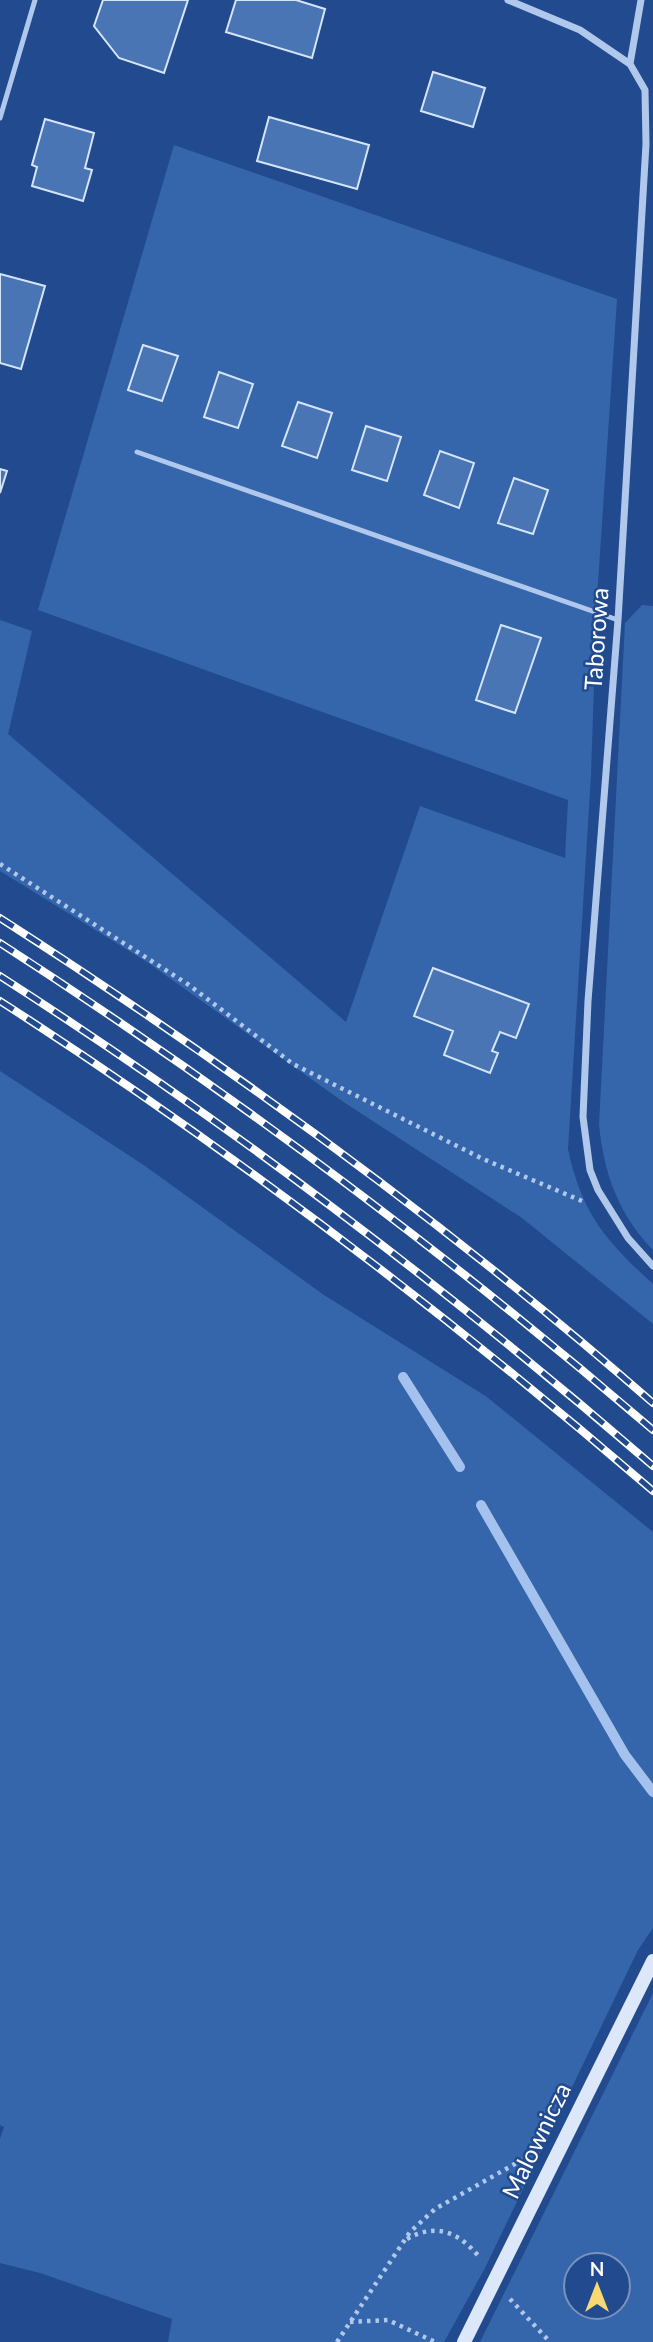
<svg xmlns="http://www.w3.org/2000/svg" width="653" height="2342" font-family="Lato,sans-serif">
	<rect width="100%" height="100%" fill="#214b8e"/>
	<path fill="#3565ab" fill-rule="evenodd" d="M174 145 617 299 597 598 591 775 568 1149C582 1214 605 1240 653 1284V1324L522 1218 342 1101 147 962 0 871V620L32 631 8 734 346 1022 420 806 565 858 568 800 38 610Z
		M642 605 653 606V1250C618 1214 604 1173 599 1125L625 623Z
		M0 1071 145 1166 324 1295 487 1397 653 1532V1928L638 1950 485 2268 444 2342H168L172 2319 40 2273 0 2263V2139L4 2127 0 2125Z
		M653 1993V2342H480L649 2001ZM576 2265H618V2307H576Z"/>
	<g fill="none" stroke-linecap="round" stroke-linejoin="round">
		<path stroke="#a4c2ed" stroke-width="10" d="M403 1377 460 1467
			M481 1505 625 1755 653 1792"/>
	</g>
	<path fill="#4a75b5" stroke="#d5e4f9" stroke-width="2" d="M103 0H188L164 73 119 58 94 26Z
		M236 0H296L325 9 312 58 226 32Z
		M433 72 485 88 473 127 421 111Z
		M269 117 369 145 357 189 257 161Z
		M45 119 94 133 85 168 92 170 83 201 32 186 37 167 32 165Z
		M0 274 45 286 21 369 0 363Z
		M143 345 178 356 162 401 128 390Z
		M219 372 253 384 238 428 204 417Z
		M298 402 332 413 317 458 282 446Z
		M366 426 401 437 387 481 352 470Z
		M440 451 474 463 459 508 424 495Z
		M0 469 7 471 0 493Z
		M514 478 548 490 533 534 498 523Z
		M501 625 541 638 515 713 476 700Z
		M433 968 529 1004 516 1038 500 1032 492 1051 498 1053 490 1073 444 1055 453 1031 414 1016Z"/>
	<g fill="none" stroke-linecap="round" stroke-linejoin="round">
		<path stroke="#b0c8ec" stroke-width="4.5" stroke-dasharray="3.5 5" stroke-linecap="butt" d="M0 864 189 985 293 1064 483 1159 582 1201
			M407 2239C437 2222 460 2233 480 2258
			M510 2299 550 2342
			M350 2322 388 2320 435 2342
			M337 2342 410 2232 435 2209 529 2156"/>
		<path stroke="#b0c8ec" stroke-width="5" d="M0 118 35 0
			M137 452 618 620"/>
		<path stroke="#b0c8ec" stroke-width="7" d="M508 0 580 30 630 64
			M641 0 630 64 645 90 646 144 618 620 588 1001 583 1117 590 1170 598 1190 628 1238 653 1266"/>
		<path stroke="#dce7f9" stroke-width="14" d="M464 2342 653 1961"/>
		<g stroke="#fff" stroke-width="8">
			<path id="rail" d="M0 918C226 1063 451 1227 653 1403
				M0 943C228 1090 447 1253 653 1430
				M0 976C229 1123 447 1288 653 1466
				M0 1001C229 1148 447 1314 653 1491"/>
		</g>
		<use href="#rail" stroke="#214b8e" stroke-width="5" stroke-dasharray="16" stroke-linecap="butt"/>
	</g>
	<g text-anchor="middle" stroke-width="5" stroke-linejoin="round" paint-order="stroke">
		<g font-size="24" fill="#fff" stroke="#214b8e">
			<text transform="translate(597 639) rotate(-86)" y="8">Taborowa</text>
			<text transform="translate(537 2141) rotate(-64)" y="8">Malownicza</text>
		</g>
	</g>
	<g transform="translate(597 2286)"><circle r="33" fill="#214b8e" stroke="#7a93bb" stroke-width="2"/>
	<path d="M0-5L12 26L0 18L-12 26Z" fill="#f8d872"/>
	<text y="-10" font-size="19" font-weight="bold" text-anchor="middle" fill="#ffffff">N</text>
	</g>
</svg>
